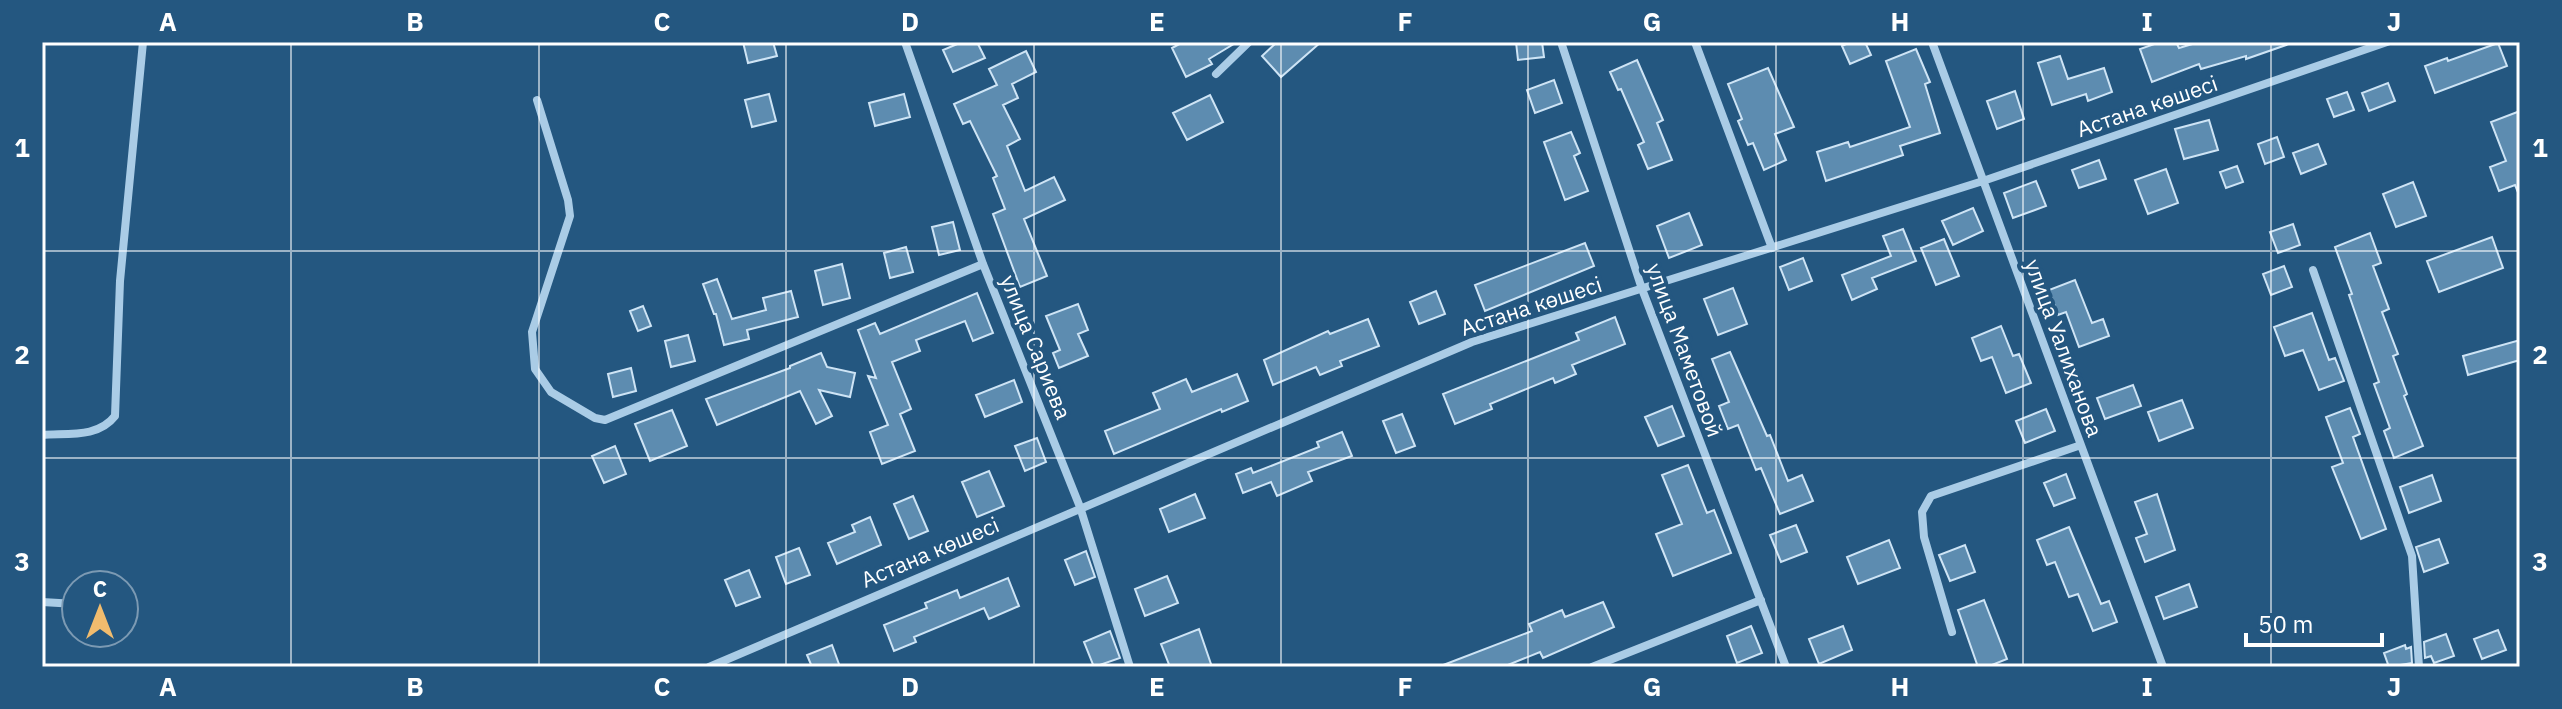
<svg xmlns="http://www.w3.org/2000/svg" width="2562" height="709" font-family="'IBM Plex Sans',sans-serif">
	<rect width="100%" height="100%" fill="#245780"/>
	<path fill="#5d8cb0" stroke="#cee4f5" stroke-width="2" d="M743 42H773L777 56 748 63Z
		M962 42H977L985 58 953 72 943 50Z
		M1183 42H1237L1209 59 1212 64 1186 77 1172 48Z
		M1277 42H1321L1281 77 1262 56Z
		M1516 42H1542L1544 57 1518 60Z
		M1850 42H1865L1871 55 1850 64 1842 46Z
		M2160 42H2176L2179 48 2199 42H2288L2289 44 2246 59V56L2201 69 2199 64 2152 82 2140 49Z
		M2498 43 2507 66 2435 93 2425 66 2447 58 2448 61Z
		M1916 49 1930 82 1925 84 1940 133 1900 146 1903 155 1826 181 1817 152 1848 142 1850 147 1910 127 1886 61Z
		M1026 51 1036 72 1012 84 1018 98 1003 105 1020 139 1007 146 1025 191 1054 177 1065 200 1024 219 1047 276 1020 287 993 214 1005 209 993 178 997 176 970 121 963 124 954 104 997 85 989 69Z
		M2060 56 2068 79 2104 68 2112 92 2088 101 2086 94 2052 105 2038 63Z
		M1637 60 1663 120 1657 123 1672 160 1648 169 1638 145 1644 142 1621 89 1618 90 1610 72Z
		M1768 68 1794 127 1775 134 1786 160 1764 170 1753 143 1748 145 1738 121 1742 119 1728 84Z
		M1554 80 1562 103 1535 113 1527 90Z
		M2388 83 2395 101 2369 111 2362 93Z
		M2015 91 2024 119 1997 129 1987 101Z
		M2347 92 2354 110 2334 117 2327 99Z
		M769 94 776 121 752 127 745 100Z
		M904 94 910 117 875 126 869 103Z
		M1210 95 1223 122 1187 140 1173 113Z
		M2520 111V195H2519L2515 185 2499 191 2490 167 2506 161 2491 122Z
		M2209 120 2218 150 2184 159 2175 129Z
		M1571 132 1580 153 1574 156 1588 191 1565 200 1544 142Z
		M2277 137 2284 157 2265 164 2258 144Z
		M2318 144 2326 164 2301 174 2293 153Z
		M2099 160 2106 179 2079 188 2072 170Z
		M2237 166 2243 182 2226 188 2220 172Z
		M2166 169 2178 203 2148 214 2135 180Z
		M2036 181 2046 206 2013 218 2004 193Z
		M2413 182 2426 216 2396 227 2383 194Z
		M1973 208 1983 231 1953 245 1942 221Z
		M1689 213 1702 245 1669 258 1657 226Z
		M953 222 960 250 939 255 932 227Z
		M2293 224 2300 245 2278 253 2270 232Z
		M1903 229 1916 261 1872 278 1877 289 1852 300 1842 275 1891 256 1883 236Z
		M2370 233 2381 263 2373 266 2389 309 2382 312 2398 354 2393 356 2407 394 2404 396 2423 446 2394 458 2384 431 2390 428 2374 384 2379 382 2349 295 2352 294 2335 247Z
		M2492 237 2503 268 2439 292 2427 261Z
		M1944 239 1959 276 1936 285 1921 248Z
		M1585 243 1594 266 1485 311 1475 285Z
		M906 247 913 272 890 278 884 253Z
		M1803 258 1812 281 1789 290 1780 267Z
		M842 264 850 298 823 305 815 271Z
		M2284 266 2292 287 2271 295 2263 274Z
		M717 279 732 319 766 310 763 298 791 291 798 317 747 330 749 339 724 345 716 314H714L703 284Z
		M2075 280 2092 323 2103 319 2109 336 2079 347 2066 312 2058 315 2049 290Z
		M1733 288 1747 324 1718 335 1704 299Z
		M1436 291 1445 314 1419 324 1410 302Z
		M977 293 993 333 973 341 965 321 916 340 920 351 892 362 911 409 900 414 915 451 882 464 870 432 888 425 868 376 876 378 858 330 875 323 880 334Z
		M1078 304 1088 330 1078 334 1088 356 1059 368 1053 353 1060 350 1046 316Z
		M643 306 651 326 638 331 630 311Z
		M2312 313 2329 360 2335 358 2344 381 2319 390 2303 350 2285 356 2274 327Z
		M1615 317 1625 344 1572 365 1576 374 1555 383 1553 378 1490 404 1492 409 1455 424 1443 394 1579 340 1576 333Z
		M1368 319 1379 346 1340 361 1342 366 1320 375 1316 367 1273 385 1264 360 1328 331 1330 334Z
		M2001 326 2013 356 2019 354 2031 383 2006 393 1992 357 1981 361 1972 338Z
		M688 335 695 361 671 367 665 341Z
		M2520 340V360L2468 375 2463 356Z
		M1730 352 1767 436 1770 435 1788 481 1802 475 1813 501 1780 514 1761 468 1756 470 1738 425 1728 429 1719 406 1729 402 1712 359Z
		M821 353 827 367 855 373 850 397 819 390 832 416 816 424 800 391 717 425 706 399 790 368V366Z
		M631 368 636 391 613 397 608 374Z
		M1237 374 1248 401 1222 412 1221 409 1114 454 1105 431 1160 409 1153 393 1186 379 1192 392Z
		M1014 380 1022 402 985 417 976 395Z
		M2133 385 2141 406 2105 419 2097 398Z
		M2182 400 2193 428 2159 441 2148 412Z
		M1672 406 1684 436 1658 446 1645 417Z
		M2350 408 2360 434 2353 437 2386 529 2361 539 2332 467 2343 463 2326 417Z
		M2046 409 2055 431 2025 443 2016 421Z
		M672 410 687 446 650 461 635 424Z
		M1402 414 1415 446 1396 453 1383 421Z
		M1342 432 1352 456 1308 472 1312 481 1277 496 1271 482 1243 493 1236 474 1251 468 1253 473 1319 447 1317 442Z
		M1037 438 1046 462 1025 471 1015 446Z
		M615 446 626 474 604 483 592 456Z
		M1688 465 1707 513 1714 510 1731 553 1673 576 1656 534 1682 524 1662 475Z
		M989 471 1004 506 977 517 962 482Z
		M2066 474 2075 498 2054 506 2044 483Z
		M2432 475 2441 501 2409 513 2400 487Z
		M1195 494 1205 518 1169 532 1160 509Z
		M2157 494 2175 550 2145 562 2136 538 2147 534 2135 502Z
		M913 496 928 531 909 539 894 504Z
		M870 517 881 545 837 564 828 543 855 532 852 525Z
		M1796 525 1807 552 1781 562 1770 535Z
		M2069 527 2101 604 2109 601 2117 622 2093 631 2078 594 2069 597 2055 562 2047 565 2037 540Z
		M2439 539 2448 563 2424 572 2416 547Z
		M1889 540 1900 568 1858 584 1847 557Z
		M1965 545 1975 572 1950 581 1939 555Z
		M799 548 810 575 786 584 776 557Z
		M1086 551 1095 577 1075 585 1065 560Z
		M749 570 760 597 736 606 725 580Z
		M1167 576 1178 603 1145 616 1135 589Z
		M1008 578 1019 606 989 619 984 608 914 637 916 642 894 651 884 625 927 608 925 603 957 590 960 598Z
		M2189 584 2197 607 2164 619 2156 597Z
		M1984 600 2007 659 1987 667H1978L1958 610Z
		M1603 602 1614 627 1543 658 1540 652 1503 667H1438L1532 631 1529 624 1562 610 1565 617Z
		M1751 626 1762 653 1737 663 1727 636Z
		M1843 626 1852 650 1819 664 1809 639Z
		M1199 629 1212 667H1170L1161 644Z
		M2498 630 2506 650 2482 659 2474 639Z
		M1110 631 1120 658 1094 667 1084 642Z
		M2446 634 2454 656 2434 663 2431 656 2425 658 2424 642Z
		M832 645 840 667H812L807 655Z
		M2405 645 2406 649 2411 647 2412 663 2389 667 2384 653Z"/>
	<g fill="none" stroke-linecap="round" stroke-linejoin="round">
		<path stroke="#aacce6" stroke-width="8" d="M905 42 983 264 1080 507 1130 667
			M1561 42 1642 289 1786 667
			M1695 42 1772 248
			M1932 42 2163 667
			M1216 74 1249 42
			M537 100 568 200 570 216 532 332 535 369 551 392 595 418 605 420 983 264
			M2313 270 2412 556 2419 667
			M42 435C68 433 98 438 115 416L120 281 143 42
			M42 602 76 604
			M1952 632 1924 537 1922 512 1931 496 2081 445
			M709 667 1472 342 1983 181 2387 42
			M1592 667 1761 600"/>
	</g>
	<path fill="none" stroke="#fff" stroke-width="2" stroke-opacity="0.55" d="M291 42V667M539 42V667M786 42V667M1034 42V667M1281 42V667M1528 42V667M1776 42V667M2023 42V667M2271 42V667M42 251H2520M42 458H2520"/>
	<g text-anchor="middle" stroke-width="8" stroke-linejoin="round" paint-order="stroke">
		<g font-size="22" fill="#fff" stroke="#245780">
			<text transform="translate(2147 106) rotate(-19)" y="8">Астана көшесі</text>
			<text transform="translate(1531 306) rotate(-18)" y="8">Астана көшесі</text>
			<text transform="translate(1036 347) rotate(68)" y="8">улица Сариева</text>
			<text transform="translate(2064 348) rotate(70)" y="8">улица Уалиханова</text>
			<text transform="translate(1685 350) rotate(70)" y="8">улица Маметовой</text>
			<text transform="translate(930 552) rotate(-23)" y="8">Астана көшесі</text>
		</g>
	</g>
	<rect width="2562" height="709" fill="none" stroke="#245780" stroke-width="88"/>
	<g transform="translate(100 609)"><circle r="38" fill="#245780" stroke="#7c9ab3" stroke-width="2"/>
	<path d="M0-6L14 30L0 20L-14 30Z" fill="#f1bc6e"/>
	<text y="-12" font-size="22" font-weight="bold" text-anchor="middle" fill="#ffffff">С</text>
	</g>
	<path d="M2246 633v12h136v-12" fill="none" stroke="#ffffff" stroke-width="4"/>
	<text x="2258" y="633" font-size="24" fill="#ffffff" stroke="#245780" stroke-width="6" paint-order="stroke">50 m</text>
	<rect x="44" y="44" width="2474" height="621" fill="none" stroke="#fff" stroke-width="3"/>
	<g font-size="26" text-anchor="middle" font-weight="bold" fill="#fff">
		<text x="168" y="31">A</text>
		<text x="415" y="31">B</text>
		<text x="662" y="31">C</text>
		<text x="910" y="31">D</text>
		<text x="1157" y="31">E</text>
		<text x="1405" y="31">F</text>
		<text x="1652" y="31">G</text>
		<text x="1900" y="31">H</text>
		<text x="2147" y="31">I</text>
		<text x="2394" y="31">J</text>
		<text x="22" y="157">1</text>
		<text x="2540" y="157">1</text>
		<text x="22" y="364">2</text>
		<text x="2540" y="364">2</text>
		<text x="22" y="571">3</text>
		<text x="2540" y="571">3</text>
		<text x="168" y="696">A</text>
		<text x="415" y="696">B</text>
		<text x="662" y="696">C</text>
		<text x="910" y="696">D</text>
		<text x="1157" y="696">E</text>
		<text x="1405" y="696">F</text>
		<text x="1652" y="696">G</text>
		<text x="1900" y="696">H</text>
		<text x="2147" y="696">I</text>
		<text x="2394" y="696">J</text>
	</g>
</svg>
